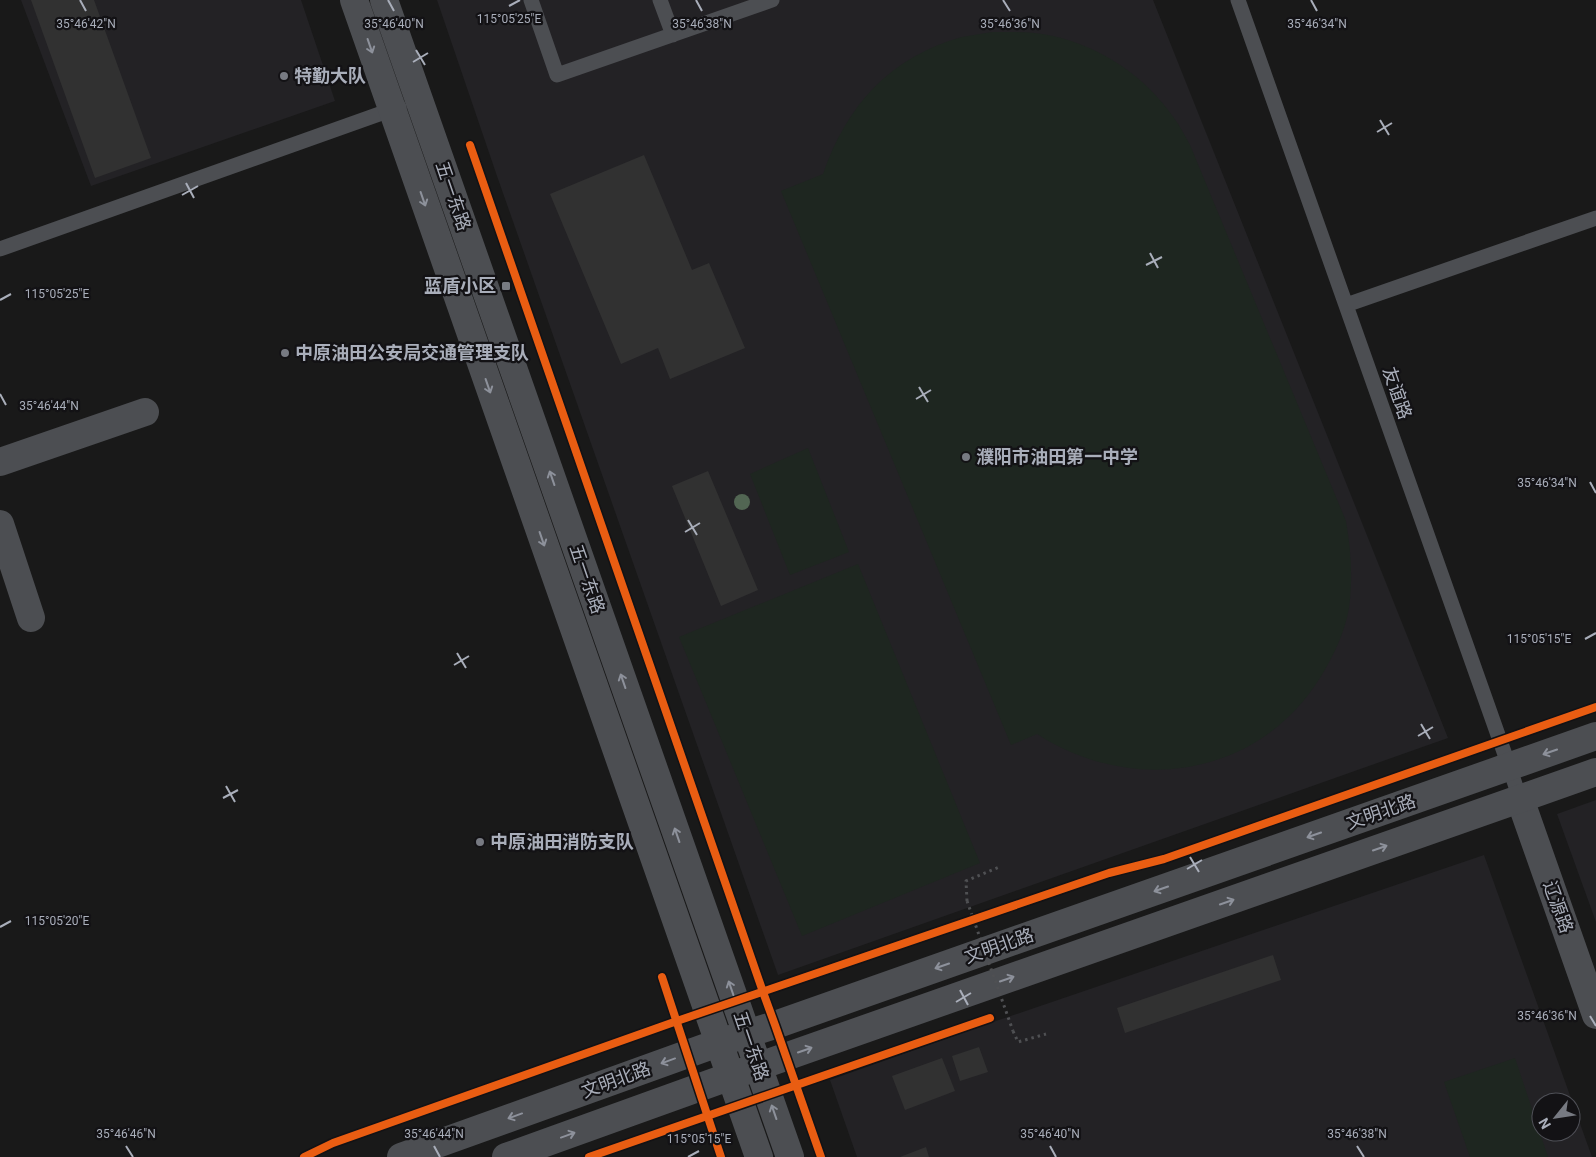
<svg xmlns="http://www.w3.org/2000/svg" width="1596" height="1157" font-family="Roboto,'Noto Sans SC',sans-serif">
	<rect width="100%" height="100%" fill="#191919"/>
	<path fill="#232225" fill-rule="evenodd" d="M21 0H301L335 101 91 186Z
		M437 0H1153L1448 738 778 975 497 176Z
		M1596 800V922L1557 814Z
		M1484 855 1592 1157H857L830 1080 993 1022ZM1541 1102H1571V1132H1541Z"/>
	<path fill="#1e2620" d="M992 32C1013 32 1033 31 1053 36 1102 47 1146 77 1174 118 1180 126 1185 136 1190 145L1346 521C1351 550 1353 578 1349 608 1345 632 1333 657 1320 678 1258 777 1133 796 1037 734L1011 745 781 191 823 174C847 105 890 57 962 37 972 35 982 34 992 32Z
		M808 448 849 552 790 575 750 474Z
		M858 564 980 863 802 936 679 637Z
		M1515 1058 1548 1157H1470L1444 1082Z"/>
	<path fill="#313131" d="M31 0H94L151 158 95 178Z
		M644 155 692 270 709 263 745 348 670 379 658 348 621 364 550 194Z
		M708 471 758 590 721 606 672 486Z
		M1273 955 1281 980 1125 1033 1117 1008Z
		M979 1047 988 1072 960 1081 952 1056Z
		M942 1058 955 1091 905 1110 892 1076Z
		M926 1147 929 1157H900Z"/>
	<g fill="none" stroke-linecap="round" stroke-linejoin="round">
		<path stroke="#4f5053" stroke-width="3" stroke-dasharray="2.5 4" stroke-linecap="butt" d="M967 901 966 881 999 867
			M1013 1031 1018 1042 1046 1034"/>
		<path stroke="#4c4e52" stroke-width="15" d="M531 0 557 75 772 0
			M660 0 673 35
			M1238 0 1509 766 1520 799
			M0 249 399 107
			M1346 305 1596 218"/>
		<path stroke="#4c4e52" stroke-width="28" d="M0 462 145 412
			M0 524 31 618
			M1520 799 1596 1015"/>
		<path stroke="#4c4e52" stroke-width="28" d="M354 0 759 1157
			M384 0 790 1157
			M401 1157 718 1043 775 1025 1596 736
			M506 1157 731 1076 1596 772"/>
		<path stroke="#4f5053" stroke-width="3" stroke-dasharray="2.5 4" stroke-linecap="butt" d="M967 901 1013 1031"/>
		<g stroke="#131215" stroke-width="11">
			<path id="cycleway" d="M470 145 763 992 775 1025 821 1157
				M662 977 721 1157
				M304 1157 333 1143 677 1021 1109 873 1164 859 1596 707
				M589 1157 990 1018"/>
		</g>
		<use href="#cycleway" stroke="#e95d12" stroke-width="8"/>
	</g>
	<circle fill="#526653" cx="742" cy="502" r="8"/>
	<defs><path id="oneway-shaft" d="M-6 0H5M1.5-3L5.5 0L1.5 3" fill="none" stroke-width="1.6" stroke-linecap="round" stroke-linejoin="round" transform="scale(1.25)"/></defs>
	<g stroke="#8d919b">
		<use href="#oneway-shaft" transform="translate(370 46) rotate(71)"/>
		<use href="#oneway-shaft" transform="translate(423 199) rotate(71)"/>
		<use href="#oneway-shaft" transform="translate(488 386) rotate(71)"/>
		<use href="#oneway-shaft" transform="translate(552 478) rotate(-109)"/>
		<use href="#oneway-shaft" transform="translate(542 539) rotate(71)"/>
		<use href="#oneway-shaft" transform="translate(623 681) rotate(-109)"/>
		<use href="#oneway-shaft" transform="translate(1550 752) rotate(161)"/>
		<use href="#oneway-shaft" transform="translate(677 835) rotate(-109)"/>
		<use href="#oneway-shaft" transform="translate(1314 835) rotate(161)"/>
		<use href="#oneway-shaft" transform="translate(1380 848) rotate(-19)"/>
		<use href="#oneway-shaft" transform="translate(1161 889) rotate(161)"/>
		<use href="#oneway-shaft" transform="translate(1227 902) rotate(-19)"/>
		<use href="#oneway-shaft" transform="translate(942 966) rotate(161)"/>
		<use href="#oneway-shaft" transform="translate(1007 979) rotate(-19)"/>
		<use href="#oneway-shaft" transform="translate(731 988) rotate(-109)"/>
		<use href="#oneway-shaft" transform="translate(805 1050) rotate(-19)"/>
		<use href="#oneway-shaft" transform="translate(668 1061) rotate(160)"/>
		<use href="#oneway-shaft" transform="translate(774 1112) rotate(-109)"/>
		<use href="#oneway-shaft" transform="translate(515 1116) rotate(160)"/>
		<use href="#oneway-shaft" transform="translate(568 1135) rotate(-20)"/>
	</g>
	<path fill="none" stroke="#a9aeba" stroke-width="2" d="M80 0 86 11M388 0 394 11M696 0 702 11M1003 0 1010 11M1311 0 1317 11M509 6 520 0M416 50 425 65M413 62 428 53M1380 120 1389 135M1377 132 1392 123M186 183 194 198M182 195 198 186M1150 253 1158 268M1146 265 1162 257M0 300 11 294M919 387 928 402M0 394 6 405M916 399 931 390M1590 482 1596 493M688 520 697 535M685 532 700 523M1585 639 1596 633M457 653 466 668M454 665 469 656M1421 724 1430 739M1418 736 1433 727M226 786 235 802M223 798 238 790M1190 857 1199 872M1187 869 1202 860M0 927 11 921M960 990 968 1005M956 1002 971 993M1590 1016 1596 1026M126 1146 133 1157M434 1146 440 1157M1050 1146 1056 1157M1357 1146 1364 1157M688 1157 699 1151"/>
	<g fill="#777a82" stroke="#131215" stroke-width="2">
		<circle cx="284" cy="76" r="5"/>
		<rect x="501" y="281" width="10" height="10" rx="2.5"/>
		<circle cx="285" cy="353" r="5"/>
		<circle cx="966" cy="457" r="5"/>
		<circle cx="480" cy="842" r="5"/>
	</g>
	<g text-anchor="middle" stroke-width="4.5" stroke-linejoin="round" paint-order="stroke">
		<g font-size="18" font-weight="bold" fill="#a9aeba" stroke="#131215" text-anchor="start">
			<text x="294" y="82">特勤大队</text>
			<text x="496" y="292" text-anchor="end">蓝盾小区</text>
			<text x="295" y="359">中原油田公安局交通管理支队</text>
			<text x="976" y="463">濮阳市油田第一中学</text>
			<text x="490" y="848">中原油田消防支队</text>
		</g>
		<g font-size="18" fill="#a9aeba" stroke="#131215">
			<text transform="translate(453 196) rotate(71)" y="6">五一东路</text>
			<text transform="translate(1397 393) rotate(71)" y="6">友谊路</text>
			<text transform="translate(587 579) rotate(71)" y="6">五一东路</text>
			<text transform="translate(1381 812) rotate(-19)" y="6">文明北路</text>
			<text transform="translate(1558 907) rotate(70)" y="6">辽源路</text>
			<text transform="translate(999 946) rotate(-19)" y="6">文明北路</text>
			<text transform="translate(751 1046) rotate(71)" y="6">五一东路</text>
			<text transform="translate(616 1080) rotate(-20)" y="6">文明北路</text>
		</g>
	</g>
	<g font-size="12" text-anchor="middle" fill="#a9aeba" stroke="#131215" stroke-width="4.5" stroke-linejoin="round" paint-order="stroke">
		<text x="509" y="23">115°05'25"E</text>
		<text x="86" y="28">35°46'42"N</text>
		<text x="394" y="28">35°46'40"N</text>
		<text x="702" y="28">35°46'38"N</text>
		<text x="1010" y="28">35°46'36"N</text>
		<text x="1317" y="28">35°46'34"N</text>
		<text x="57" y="298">115°05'25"E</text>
		<text x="49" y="410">35°46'44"N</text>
		<text x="1547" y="487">35°46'34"N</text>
		<text x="1539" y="643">115°05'15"E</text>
		<text x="57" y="925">115°05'20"E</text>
		<text x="1547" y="1020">35°46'36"N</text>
		<text x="126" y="1138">35°46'46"N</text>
		<text x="434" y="1138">35°46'44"N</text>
		<text x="1050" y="1138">35°46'40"N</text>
		<text x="1357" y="1138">35°46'38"N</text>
		<text x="699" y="1143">115°05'15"E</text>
	</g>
	<g transform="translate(1556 1117) rotate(240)"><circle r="24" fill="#131215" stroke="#4f5057"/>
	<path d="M0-4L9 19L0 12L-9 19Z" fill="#777a82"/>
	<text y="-8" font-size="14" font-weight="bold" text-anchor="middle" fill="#a9aeba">N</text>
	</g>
</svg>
